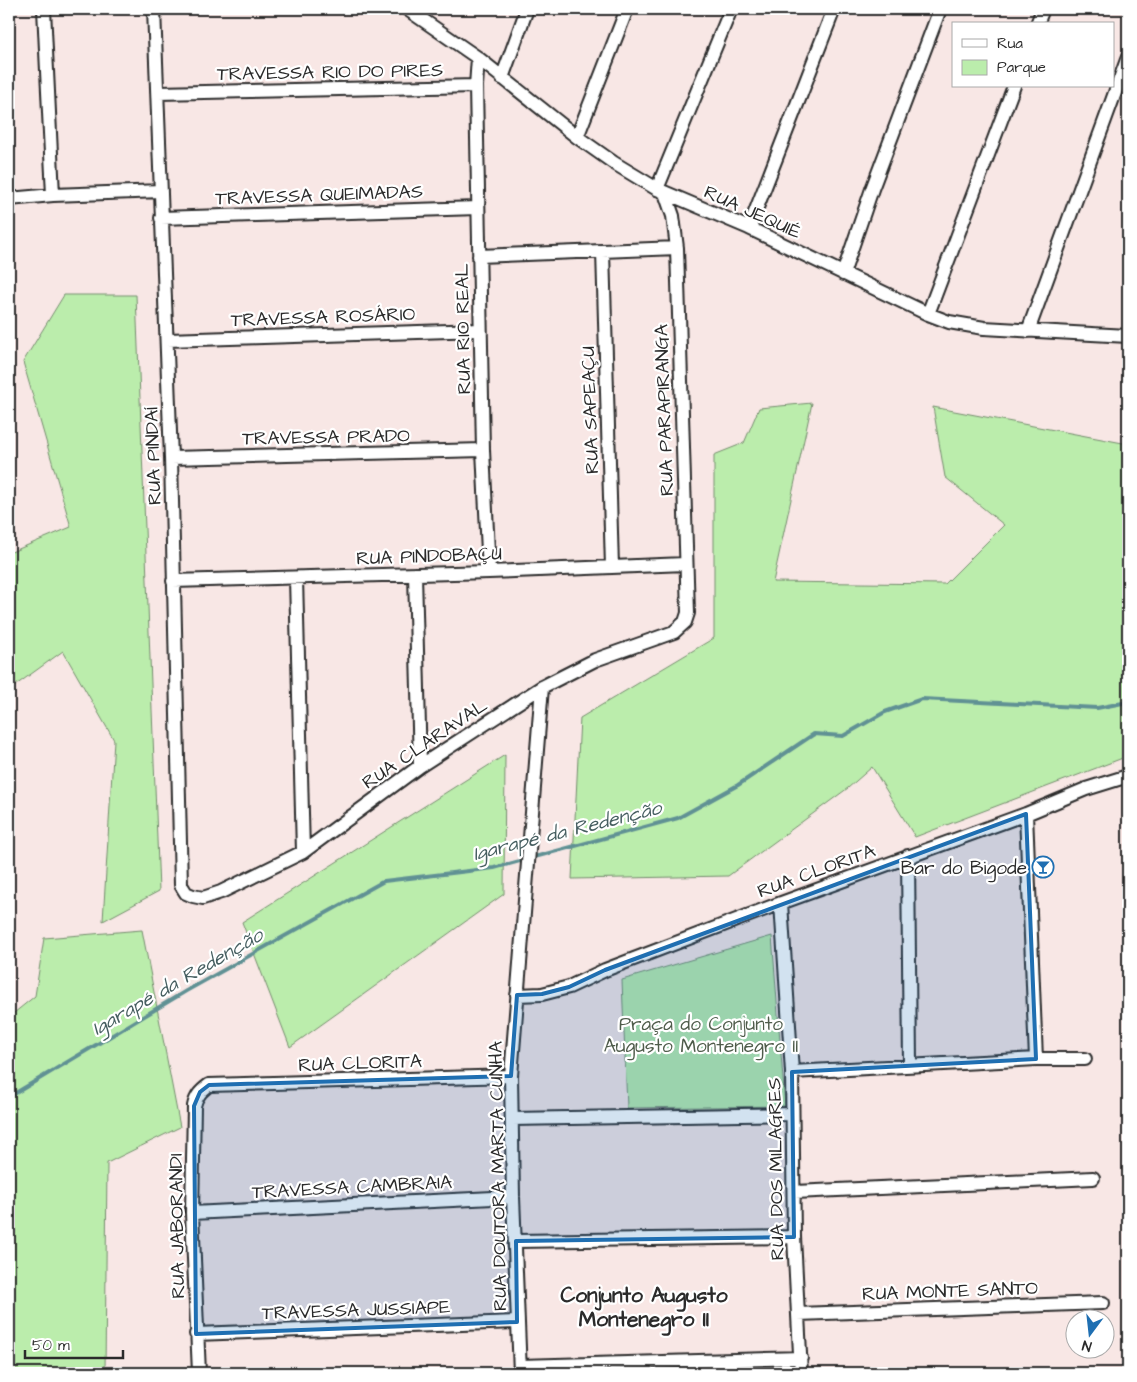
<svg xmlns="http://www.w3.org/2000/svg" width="1137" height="1382" font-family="'Architects Daughter',sans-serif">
	<rect width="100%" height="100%" fill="#f8e7e5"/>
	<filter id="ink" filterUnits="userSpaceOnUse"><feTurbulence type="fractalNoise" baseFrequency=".02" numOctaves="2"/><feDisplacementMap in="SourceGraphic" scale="10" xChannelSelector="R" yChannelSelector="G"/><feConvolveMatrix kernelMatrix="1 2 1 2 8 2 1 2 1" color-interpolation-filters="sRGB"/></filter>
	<g filter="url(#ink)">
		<path fill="#bbedac" stroke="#738c6c" d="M64 295H136L159 891 103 921 114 740 63 651 9 690V553L71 527 23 362Z
			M812 403 773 582 945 584 1004 525 945 477 933 407 1128 444V756L915 837 872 767 848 788 728 876 572 879 580 718 714 638V455L744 443 759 408Z
			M505 755 504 894 290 1047 242 922Z
			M142 930 180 1127 107 1163 105 1373H9V1017L35 996 44 938Z
			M772 936 785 1106 627 1108 622 980Z"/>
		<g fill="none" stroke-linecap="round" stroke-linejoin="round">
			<path stroke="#609194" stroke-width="4" d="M9 1097 186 991 384 881 494 868 678 818 738 785 814 734 843 736 885 712 922 699 1097 708 1128 702"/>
			<g stroke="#2b2b2b" stroke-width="16">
				<path id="minor" d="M44 9 53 195
					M154 9 171 458 181 885 186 893 193 896 203 898 221 892 303 852 420 766 542 687 595 660 674 632 685 622 688 613 677 248 673 216 665 193
					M407 9 478 58 577 137 614 163 657 189 749 228 928 314 949 322 984 328 1128 336
					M1037 24 1043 9
					M502 78 527 9
					M476 86 483 450 489 572
					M158 93 476 86 478 58
					M577 137 627 9
					M657 189 731 9
					M9 199 53 195 161 191
					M161 218 478 208
					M749 228 834 9
					M603 251 612 567
					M479 256 677 248
					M843 274 872 189 940 9
					M928 314 1014 86
					M1028 331 1128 57
					M167 340 480 330
					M171 458 483 450
					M415 574 420 766
					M296 578 303 852
					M173 581 489 572 685 564
					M1026 814 1036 1059
					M908 856 910 1065
					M781 903 792 1072 794 1237 801 1373
					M517 995 542 994 569 987 605 970 781 903 1026 814 1086 789 1128 776
					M792 1072 1036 1059H1085
					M512 1119 792 1114
					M795 1192 1093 1178
					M192 1213 513 1197
					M516 1241 794 1237
					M798 1314 1103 1303
					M196 1334 517 1322
					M520 1366 801 1358
					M199 1373 192 1213 194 1106C196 1096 201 1091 209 1085L511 1076
					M520 1373 513 1197 511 1076 542 687"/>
			</g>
			<use href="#minor" stroke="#fff" stroke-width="12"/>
		</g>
	</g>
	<path fill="#1f6fb2" fill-opacity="0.2" stroke="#1f6fb2" stroke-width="4" stroke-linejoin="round" d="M1026 814 1036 1059 792 1072 794 1237 516 1241 517 1322 196 1334 194 1106 200 1092 209 1085 511 1076 517 995 542 994 569 987 605 970Z"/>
	<defs>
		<g id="bar-ring" transform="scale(1.125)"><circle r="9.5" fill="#fff" stroke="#1f6fb2" stroke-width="1.5"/><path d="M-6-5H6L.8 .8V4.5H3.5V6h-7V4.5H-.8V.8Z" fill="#1f6fb2"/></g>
	</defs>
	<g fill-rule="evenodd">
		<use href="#bar-ring" x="1043" y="867"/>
	</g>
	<g text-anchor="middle" stroke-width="4.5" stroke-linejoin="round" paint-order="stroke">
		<g font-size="19" fill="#2b2b2b" stroke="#fff">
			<text transform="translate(330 71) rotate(-1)" y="7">TRAVESSA RIO DO PIRES</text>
			<text transform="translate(319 194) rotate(-2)" y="7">TRAVESSA QUEIMADAS</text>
			<text transform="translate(753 211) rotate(24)" y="7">RUA JEQUIÉ</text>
			<text transform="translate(323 316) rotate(-2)" y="7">TRAVESSA ROSÁRIO</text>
			<text transform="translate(462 329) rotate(-91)" y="7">RUA RIO REAL</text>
			<text transform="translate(589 410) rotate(-92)" y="7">RUA SAPEAÇU</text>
			<text transform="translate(663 410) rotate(-92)" y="7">RUA PARAPIRANGA</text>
			<text transform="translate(326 436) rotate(-1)" y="7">TRAVESSA PRADO</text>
			<text transform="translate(152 456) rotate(-92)" y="7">RUA PINDAÍ</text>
			<text transform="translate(429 555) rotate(-2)" y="7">RUA PINDOBAÇU</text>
			<text transform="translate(424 743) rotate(-34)" y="7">RUA CLARAVAL</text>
			<text transform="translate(816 870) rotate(-20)" y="7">RUA CLORITA</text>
			<text transform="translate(360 1062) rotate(-2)" y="7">RUA CLORITA</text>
			<text transform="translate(775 1169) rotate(-91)" y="7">RUA DOS MILAGRES</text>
			<text transform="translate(497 1176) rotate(-91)" y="7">RUA DOUTORA MARTA CUNHA</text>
			<text transform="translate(352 1186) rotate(-3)" y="7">TRAVESSA CAMBRAIA</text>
			<text transform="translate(176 1226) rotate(-91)" y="7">RUA JABORANDI</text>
			<text transform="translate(950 1290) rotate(-2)" y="7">RUA MONTE SANTO</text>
			<text transform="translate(356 1309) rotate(-2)" y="7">TRAVESSA JUSSIAPE</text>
		</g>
		<g font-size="19" fill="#2b2b2b" stroke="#fff" text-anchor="end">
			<text x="1027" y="874">Bar do Bigode</text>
		</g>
		<g font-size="19" fill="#4f5c4b" stroke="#fff">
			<text x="701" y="1030">Praça do Conjunto<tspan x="701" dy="22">Augusto Montenegro II</tspan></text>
		</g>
		<g font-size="20" font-style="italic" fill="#465e60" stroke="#fff">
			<text transform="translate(567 830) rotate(-14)" y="7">Igarapé da Redenção</text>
			<text transform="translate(177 981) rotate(-30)" y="7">Igarapé da Redenção</text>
		</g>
		<g font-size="21" font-weight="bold" fill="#2b2b2b" stroke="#fff">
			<text x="644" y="1302">Conjunto Augusto<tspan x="644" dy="24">Montenegro II</tspan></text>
		</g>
	</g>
	<rect width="1137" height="1382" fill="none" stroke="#fff" stroke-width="30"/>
	<rect x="15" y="15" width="1107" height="1352" fill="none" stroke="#2b2b2b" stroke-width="2" filter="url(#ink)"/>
	<rect x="952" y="22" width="162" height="65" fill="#ffffff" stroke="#aaaaaa"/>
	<rect x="962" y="39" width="25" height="8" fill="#ffffff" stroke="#aaaaaa"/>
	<text x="997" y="48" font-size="15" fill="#2b2b2b">Rua</text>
	<rect x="962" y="60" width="25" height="15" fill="#bbedac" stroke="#aaaaaa"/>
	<text x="997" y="72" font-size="15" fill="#2b2b2b">Parque</text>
	<g transform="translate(1090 1334) rotate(195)"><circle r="24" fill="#ffffff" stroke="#aaaaaa"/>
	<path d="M0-4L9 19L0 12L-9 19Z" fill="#1f6fb2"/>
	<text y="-8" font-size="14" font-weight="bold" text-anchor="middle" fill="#2b2b2b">N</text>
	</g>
	<path d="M25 1350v8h98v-8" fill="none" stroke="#2b2b2b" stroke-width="2.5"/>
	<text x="32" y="1350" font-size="15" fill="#2b2b2b" stroke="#ffffff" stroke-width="4" paint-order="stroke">50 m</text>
</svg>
